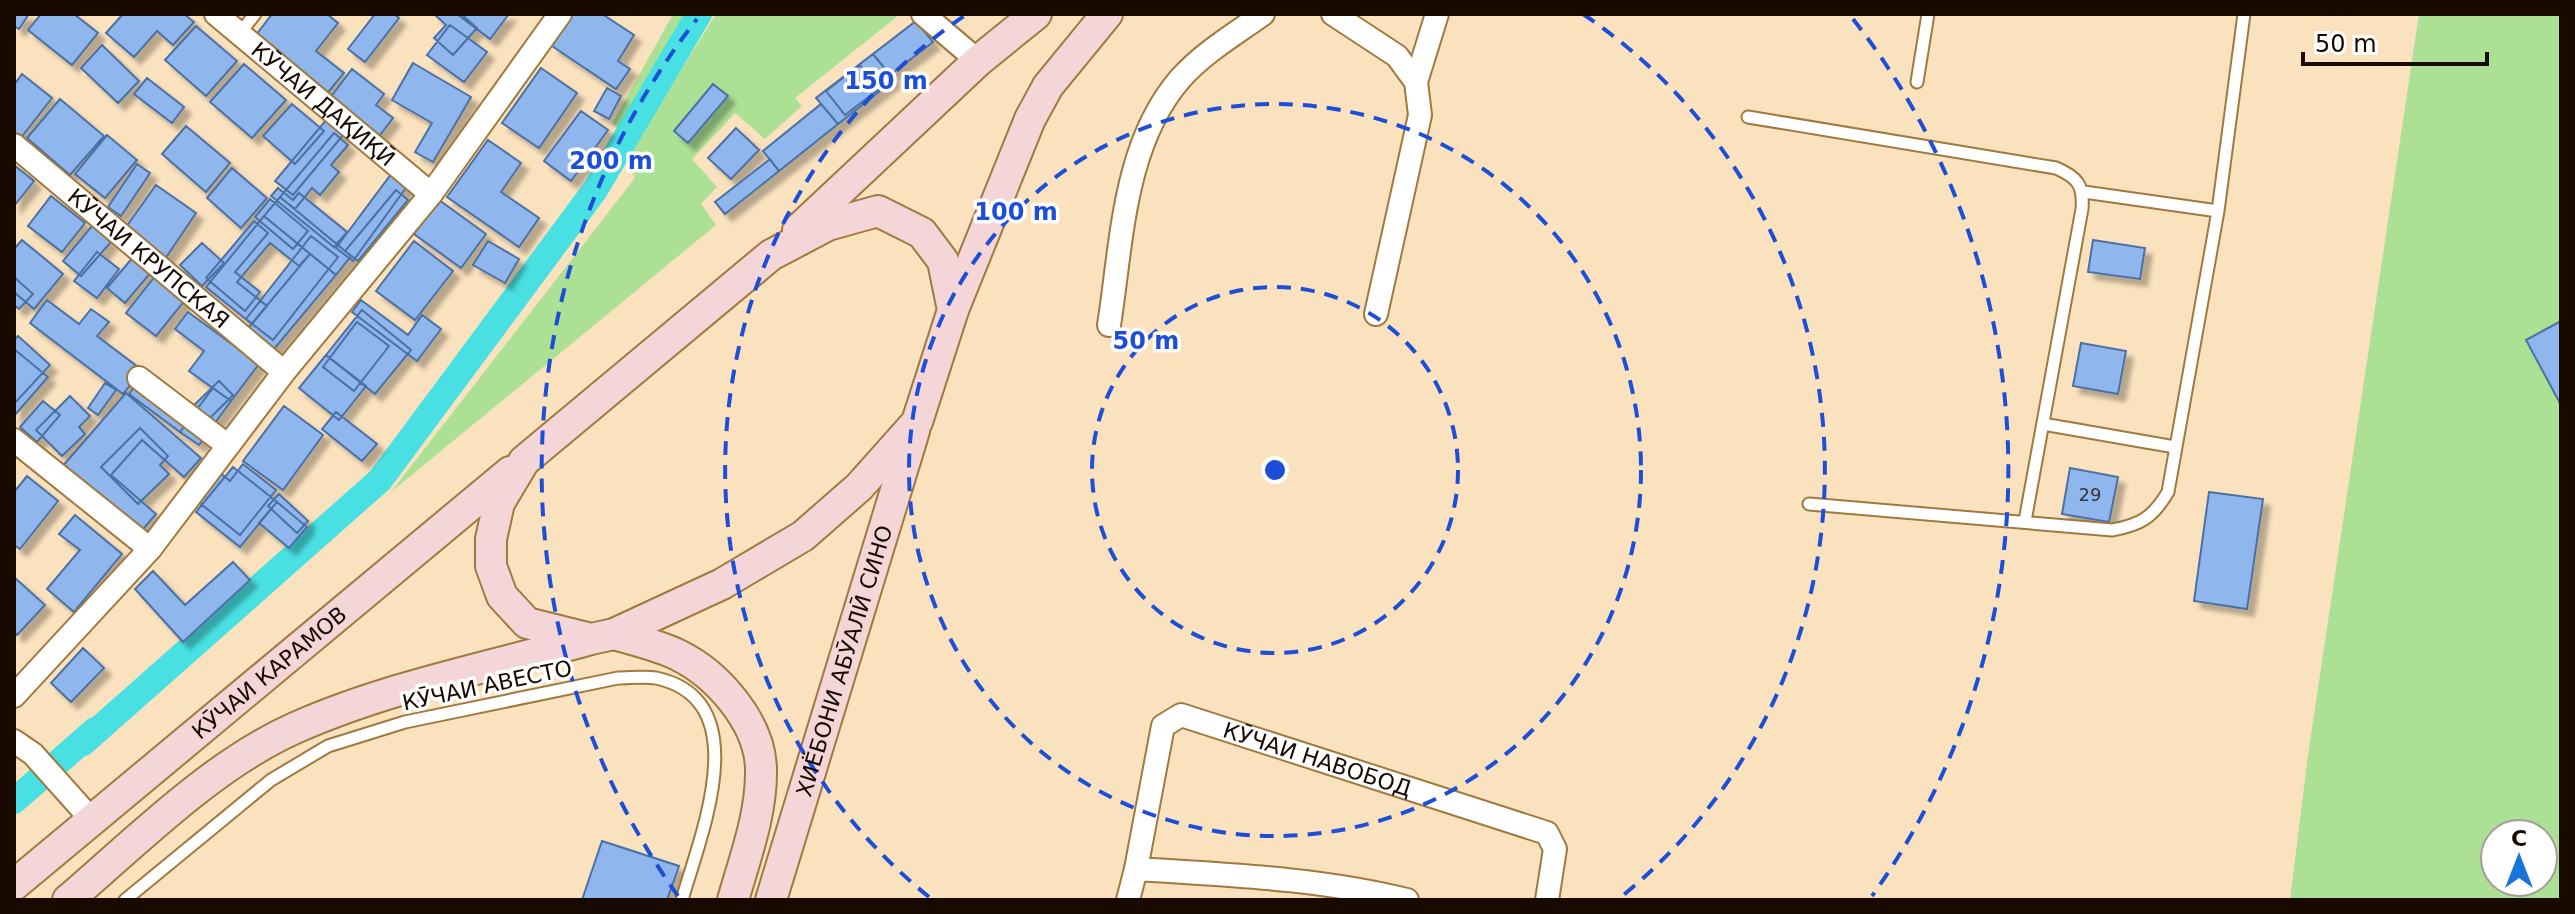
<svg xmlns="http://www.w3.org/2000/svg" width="2575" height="914" font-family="'DejaVu Sans',sans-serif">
	<defs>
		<filter id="shadow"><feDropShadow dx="7" dy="7" stdDeviation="2" flood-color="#0004"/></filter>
	</defs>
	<rect width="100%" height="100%" fill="#fbe2be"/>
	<path fill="#ace094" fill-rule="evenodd" d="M673 14H690L623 131 612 124Z
		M716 14 899 15 795 98 802 106 765 139 735 113 692 159 717 187 701 204 716 225 391 492 635 178 625 160Z
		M2419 14H2561V900H2290L2308 755ZM2495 834H2543V882H2495Z"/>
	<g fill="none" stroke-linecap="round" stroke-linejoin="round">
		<path stroke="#48e0e2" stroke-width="26" d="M83 743 380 480 595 190 699 14
			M14 801 95 730"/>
	</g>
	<path fill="#8fb7ed" stroke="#4c71a4" stroke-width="2" filter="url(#shadow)" d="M14 14H29L19 29 14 26Z
		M41 14H74L98 33 72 65 28 30Z
		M123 14H184L194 22 173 45 157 31 134 57 106 33Z
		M272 14H327L338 23 316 51 344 73 325 96 253 39Z
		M375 14H394L399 18 365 62 348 49Z
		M434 14H461L477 28 453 55 434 38 446 25Z
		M457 14H509L490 39Z
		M573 14H602L634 35 618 61 630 69 616 89 552 46Z
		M916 21 933 42 890 75 873 54Z
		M450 25 487 52 464 82 427 55Z
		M196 26 237 61 206 96 165 60Z
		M102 45 139 81 118 103 81 68Z
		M873 54 894 80 838 124 816 98Z
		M413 63 471 97 433 162 415 152 432 123 392 100Z
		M244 64 286 100 252 138 210 102Z
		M860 65 879 89 845 115 826 91Z
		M541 68 577 93 539 148 502 123Z
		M352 69 384 94 376 105 393 118 377 139 327 102Z
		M22 74 52 98 20 139 14 135V85Z
		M147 78 184 107 172 123 134 94Z
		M713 84 728 96 688 143 674 131Z
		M607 88 621 96 609 119 594 111Z
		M60 99 104 136 70 175 27 138Z
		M292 104 324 131 295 164 263 136Z
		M821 104 838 124 779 171 763 151Z
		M581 111 608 130 571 181 544 161Z
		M327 119 344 134 293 195 275 181Z
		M186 126 230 163 206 192 162 154Z
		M736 128 759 150 731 179 708 158Z
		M334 133 348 145 331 165 339 172 320 195 312 188 295 209 280 197Z
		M107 135 137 160 105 198 75 174Z
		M488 140 521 163 501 192 539 218 519 247 447 197Z
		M770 159 779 171 725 214 715 202Z
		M137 164 150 173 121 216 108 207Z
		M14 165 34 181 14 206Z
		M232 168 267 198 241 228 207 198Z
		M392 173 408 185 353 261 336 248Z
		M156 185 196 213 165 259 124 230Z
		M278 188 293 200 299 193 347 232 334 247 271 196Z
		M396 190 408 200 358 261 345 251Z
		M51 196 85 223 62 252 28 226Z
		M280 197 351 256 336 275 264 216Z
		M270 199 308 231 293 249 255 217Z
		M439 200 486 234 461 268 414 234Z
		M264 216 310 254 299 266 270 243 237 282 267 306 252 324 206 287Z
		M254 221 268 233 235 272 260 292 245 311 206 278Z
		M92 226 111 242 81 276 63 261Z
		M311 236 338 257 273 340 246 319Z
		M22 240 63 274 34 309 14 292V249Z
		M2093 240 2145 248 2140 279 2088 272Z
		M414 241 453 271 415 320 376 291Z
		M488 241 519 259 505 283 473 265Z
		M202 243 224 263 202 286 180 265Z
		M97 252 119 269 97 298 74 281Z
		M310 254 336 275 274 349 248 328Z
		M134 256 152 271 125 303 107 288Z
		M156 275 186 299 156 336 126 313Z
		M14 277 33 294 19 309 14 305Z
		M47 300 79 324 91 309 109 322 97 336 142 370 123 394 30 323Z
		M361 300 408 335 422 315 441 329 417 361 352 312Z
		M362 310 411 350 375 394 326 355Z
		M188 312 259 364 231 401 189 371 204 351 175 329Z
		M2561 321V405L2526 340Z
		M2561 321V405L2526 340Z
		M357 322 389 346 354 391 323 367Z
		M18 336 50 365 14 404V340Z
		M2081 343 2126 351 2118 394 2073 386Z
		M14 349 48 377 14 416Z
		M326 355 366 386 339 420 299 388Z
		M141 378 192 416 180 432 129 394Z
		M219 381 233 395 205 423 191 408Z
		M105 383 116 390 98 415 88 408Z
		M213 388 231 401 199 445 180 432Z
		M126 393 201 458 184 477 142 440 111 475 156 514 139 534 62 467Z
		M70 396 90 416 79 427 85 434 62 456 36 430Z
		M43 401 60 415 37 442 20 427Z
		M284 406 323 435 283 490 243 461Z
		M336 412 377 444 362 461 322 429Z
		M140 428 168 456 160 465 169 474 138 504 101 467Z
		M243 464 276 490 240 535 196 500 219 472 230 481Z
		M233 467 277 502 240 547 196 512Z
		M2070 468 2118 477 2109 522 2062 514Z
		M27 476 58 501 20 549 14 545V492Z
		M2209 492 2263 499 2247 609 2194 601Z
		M279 494 308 521 297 533 268 506Z
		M277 502 307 527 289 548 259 523Z
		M75 515 122 554 74 612 47 589 80 550 59 534Z
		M233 562 250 580 183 642 135 589 153 571 185 605Z
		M14 577 45 605 17 635 14 632Z
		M83 648 104 668 71 702 51 683Z
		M602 841 679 866 667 900H582Z"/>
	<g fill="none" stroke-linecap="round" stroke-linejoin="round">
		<g stroke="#a0793f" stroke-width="15">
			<path id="service" d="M240 33 255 14
				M1917 82 1928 14
				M1748 117 2056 168C2077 177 2084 185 2082 209L2025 521
				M2084 192 2218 211
				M2043 424 2175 447
				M1809 504 2112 530C2141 525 2153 517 2168 492L2218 211 2244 14
				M125 900 271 780 328 746 405 722 618 678C630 678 644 676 656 678 758 700 700 836 682 900"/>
		</g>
		<g stroke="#a0793f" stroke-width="26">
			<g id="minor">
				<path id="s1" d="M216 14 431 194"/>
				<path d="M923 14 978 61"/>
				<path d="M1333 14 1397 56 1416 82 1420 115 1376 314"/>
				<path d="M1416 82 1437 14"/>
				<path id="s2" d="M14 145 284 372"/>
				<path d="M1109 325C1122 243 1123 145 1180 79 1203 53 1235 34 1263 14"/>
				<path d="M139 378 227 445"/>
				<path d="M14 440 150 549"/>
				<path d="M14 696 150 549 284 372 431 194 560 14"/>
				<path d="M14 741 33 754 91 819"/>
				<path id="s3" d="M1136 869 1163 726 1181 715 1547 833 1555 849 1547 900"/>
				<path d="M1128 900 1136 869C1227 875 1318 878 1407 900"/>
			</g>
		</g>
		<g stroke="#a0793f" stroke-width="34">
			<g id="secondary">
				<path d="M878 211 922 233 943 261 953 310 917 422 859 487 803 536 722 584 614 634 591 639 527 623 502 596 491 566V539L499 503 524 461 771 255 828 225Z"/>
				<path d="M798 230 978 61 1036 14"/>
				<path d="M953 310 1030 119 1048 86 1107 14"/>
				<path d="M614 634C634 640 658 645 678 655 717 674 760 722 761 769 762 813 745 858 733 900"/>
				<path id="s4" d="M14 885 510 472"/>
				<path d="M68 900C137 841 212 765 295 728 387 687 490 667 587 640"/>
				<path id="s5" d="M771 900 914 431"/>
			</g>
		</g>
		<use href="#service" stroke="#fff" stroke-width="11"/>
		<use href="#minor" stroke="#fff" stroke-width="22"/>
		<use href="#secondary" stroke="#f4d6d8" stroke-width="30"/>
	</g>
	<g fill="none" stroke="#1d4ed8" stroke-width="4" stroke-dasharray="14 10">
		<circle cx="1275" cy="470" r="183"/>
		<circle cx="1275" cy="470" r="366"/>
		<path d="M929 897A550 550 0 0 1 967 14M1583 14A550 550 0 0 1 1621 897"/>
		<path d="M678 896A733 733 0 0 1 697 19M1853 19A733 733 0 0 1 1872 896"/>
	</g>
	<g text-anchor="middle" stroke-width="7" stroke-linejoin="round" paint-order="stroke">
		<g font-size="18" fill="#36353b">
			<text x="2090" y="501">29</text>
		</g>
		<g font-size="22" fill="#180a00" stroke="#fff">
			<text dy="8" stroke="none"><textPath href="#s1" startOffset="140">КӮЧАИ ДАҚИҚӢ</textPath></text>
			<text dy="8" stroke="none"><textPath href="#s2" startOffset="176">КӮЧАИ КРУПСКАЯ</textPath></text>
			<text dy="8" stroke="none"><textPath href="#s5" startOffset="250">ХИЁБОНИ АБӮАЛӢ СИНО</textPath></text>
			<text dy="8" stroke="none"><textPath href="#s4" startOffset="332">КӮЧАИ КАРАМОВ</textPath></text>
			<text transform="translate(487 685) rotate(-12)" y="8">КӮЧАИ АВЕСТО</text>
			<text dy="8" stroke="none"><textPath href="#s3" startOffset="310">КӮЧАИ НАВОБОД</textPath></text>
		</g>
	</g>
	<circle cx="1275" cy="470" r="12" fill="#1d4ed8" stroke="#fff" stroke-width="4"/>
	<g font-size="24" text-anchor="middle" font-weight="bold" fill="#1d4ed8" stroke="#fff" stroke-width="7" stroke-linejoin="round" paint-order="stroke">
		<text x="886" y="89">150 m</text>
		<text x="611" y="169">200 m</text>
		<text x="1016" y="220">100 m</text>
		<text x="1146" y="349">50 m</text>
	</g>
	<rect width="2575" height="914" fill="none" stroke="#180a00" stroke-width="32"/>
	<g transform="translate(2519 858)"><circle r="38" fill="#ffffff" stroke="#a39d99" stroke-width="2"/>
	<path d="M0-6L14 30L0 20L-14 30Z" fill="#1a74dd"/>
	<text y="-12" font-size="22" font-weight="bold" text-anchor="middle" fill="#180a00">С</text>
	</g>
	<path d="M2303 52v12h184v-12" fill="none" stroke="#180a00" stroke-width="4"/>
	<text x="2315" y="52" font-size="24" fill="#180a00" stroke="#ffffff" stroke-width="6" paint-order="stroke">50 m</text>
</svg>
